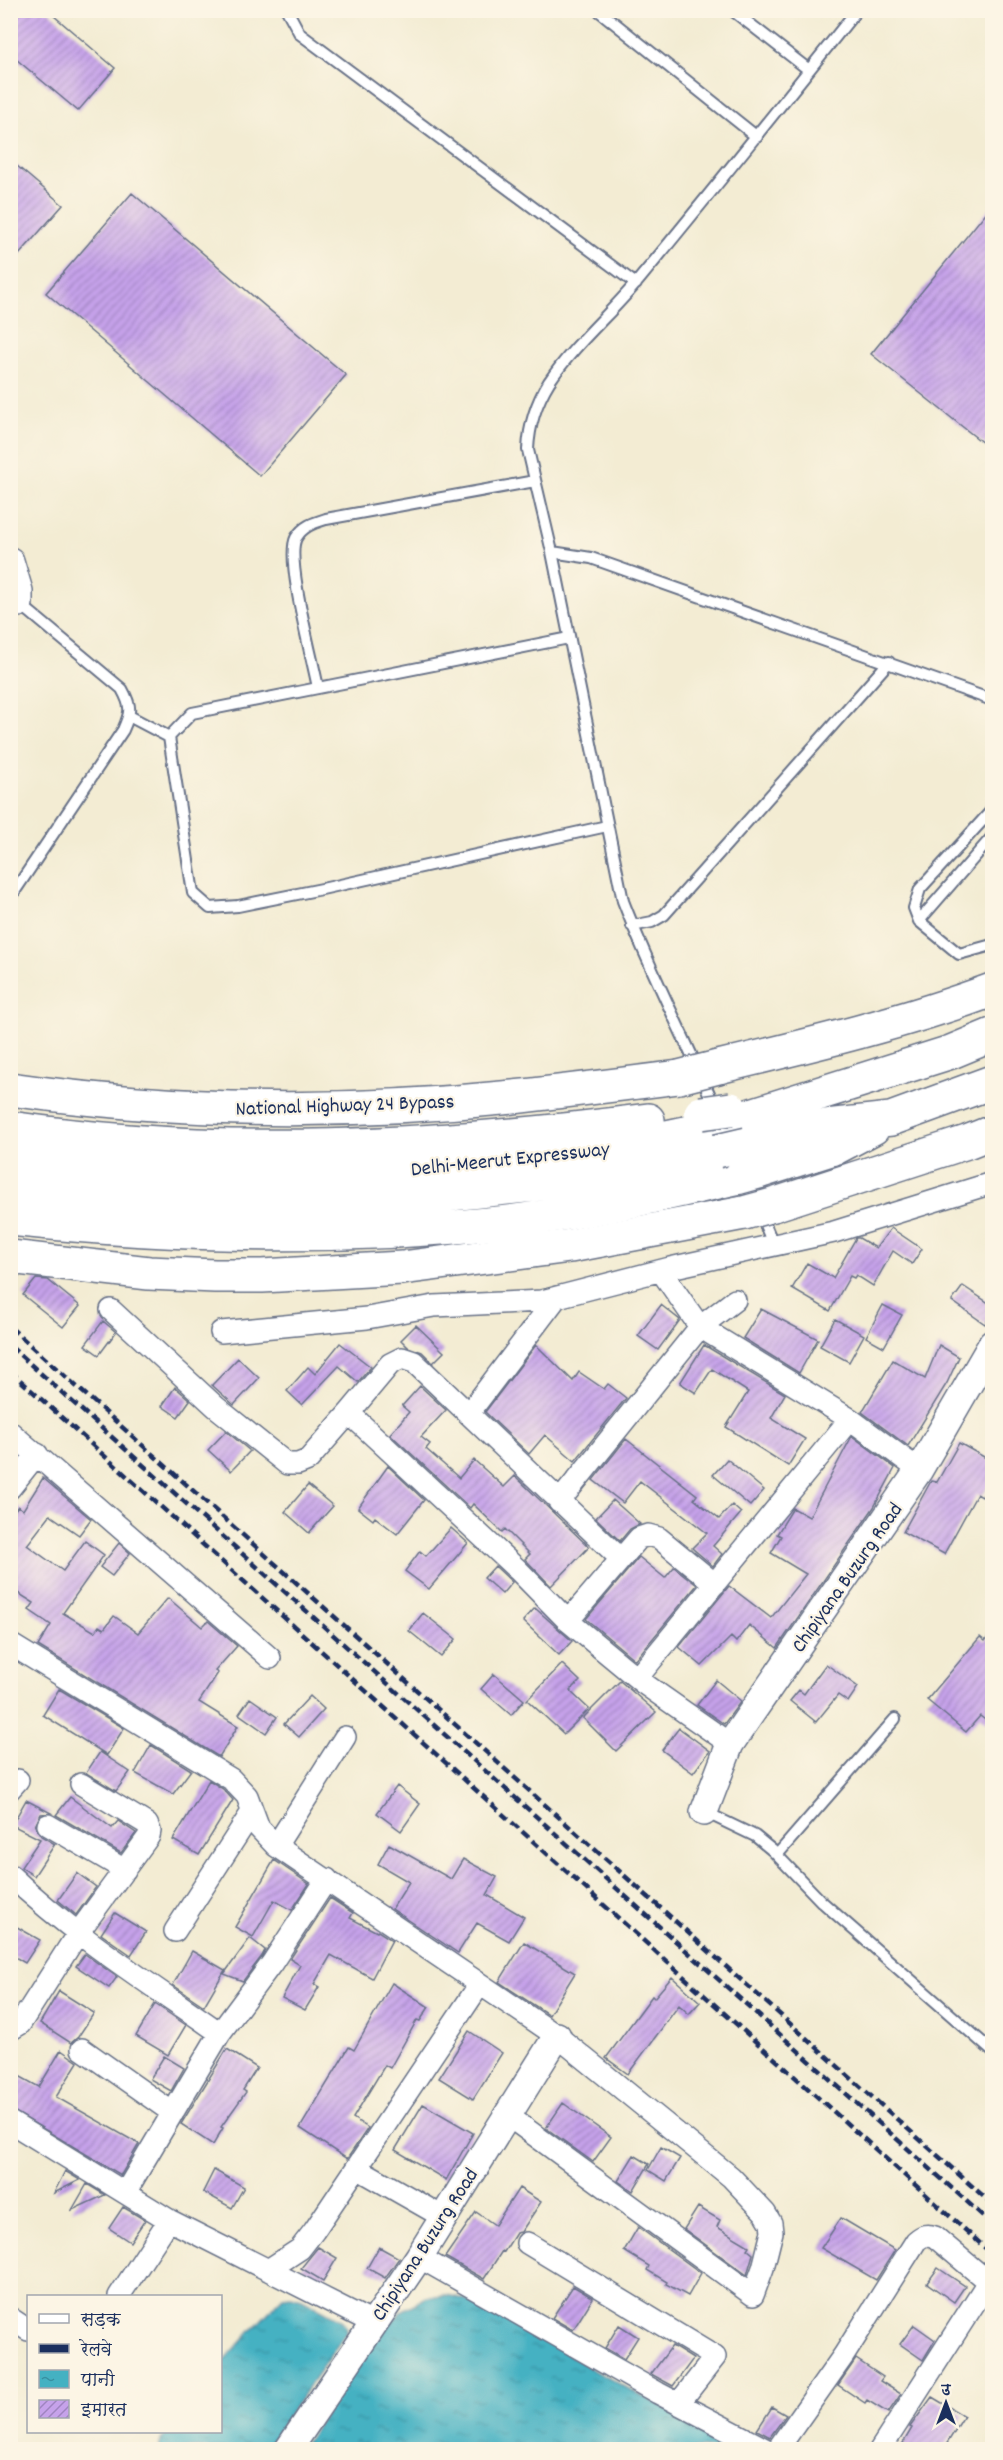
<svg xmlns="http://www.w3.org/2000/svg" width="1003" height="2460" font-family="Dekko,'Playpen Sans Deva',sans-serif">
	<defs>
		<pattern id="water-ripples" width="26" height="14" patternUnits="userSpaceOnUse" patternTransform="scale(1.5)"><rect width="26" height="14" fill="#44b1c2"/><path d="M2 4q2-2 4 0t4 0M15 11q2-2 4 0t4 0" fill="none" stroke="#3890a1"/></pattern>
		<pattern id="building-hatch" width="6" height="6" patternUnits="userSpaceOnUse" patternTransform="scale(1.5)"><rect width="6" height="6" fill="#c6a2ea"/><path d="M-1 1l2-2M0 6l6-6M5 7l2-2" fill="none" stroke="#a084c1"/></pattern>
	</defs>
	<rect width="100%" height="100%" fill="#fcf5e5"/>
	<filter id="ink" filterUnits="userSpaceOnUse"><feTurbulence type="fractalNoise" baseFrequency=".0167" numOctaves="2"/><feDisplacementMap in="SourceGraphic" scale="12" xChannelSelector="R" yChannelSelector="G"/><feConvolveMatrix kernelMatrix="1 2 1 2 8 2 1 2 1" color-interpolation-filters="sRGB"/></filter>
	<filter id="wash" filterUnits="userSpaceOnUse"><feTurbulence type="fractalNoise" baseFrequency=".008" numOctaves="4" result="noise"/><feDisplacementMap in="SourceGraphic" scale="24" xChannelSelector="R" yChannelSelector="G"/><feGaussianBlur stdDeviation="1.35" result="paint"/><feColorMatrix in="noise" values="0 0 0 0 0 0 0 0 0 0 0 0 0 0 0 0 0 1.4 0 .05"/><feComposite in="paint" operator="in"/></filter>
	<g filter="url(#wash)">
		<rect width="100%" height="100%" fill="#f3ecd3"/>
		<path fill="url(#water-ripples)" stroke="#307090" stroke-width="1.5" d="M444 2295C489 2299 558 2350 599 2373 634 2392 670 2410 705 2429L716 2436 723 2449 301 2450 354 2368 390 2324 403 2310 427 2297Z
			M291 2296 302 2299 341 2320 346 2325V2333L265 2449H160V2444L167 2432H220L221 2363 283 2297Z"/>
		<g id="blocks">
			<path fill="url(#building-hatch)" d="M10 10H47L115 68 78 111 10 54Z
				M10 160 63 205 10 265Z
				M132 193 346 375 260 476 46 293Z
				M993 204V451L871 354Z
				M891 1228 922 1249 912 1264 893 1251 873 1286 856 1275 854 1278 850 1276 830 1311 792 1289 807 1263 833 1278 856 1238H859L876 1248Z
				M36 1279 48 1280 80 1306 63 1327 23 1295Z
				M963 1286 993 1306V1313L985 1324 952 1301Z
				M661 1305 680 1320 658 1350 638 1336Z
				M883 1305 902 1315 884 1347 866 1337Z
				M761 1309 818 1339 799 1373 743 1338Z
				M835 1319 864 1335 849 1362 820 1346Z
				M103 1321 116 1332 99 1355 85 1345Z
				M416 1325 444 1352 433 1363 422 1352 408 1347 401 1340Z
				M340 1343 371 1367 358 1382 339 1366 302 1405 287 1391 308 1367 315 1374Z
				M536 1345 573 1381 579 1372 604 1389 608 1384 626 1398 575 1461 545 1435 529 1454 485 1412Z
				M704 1345 785 1394 771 1418 805 1439 788 1466 726 1427 748 1392 712 1369 696 1393 680 1383Z
				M939 1345 959 1357 947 1383 908 1446 862 1412 893 1360 925 1379Z
				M238 1358 259 1378 234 1405 212 1385Z
				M420 1386 446 1410 421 1437 430 1444 426 1449 459 1478 474 1460 504 1487 515 1476 589 1547 551 1586 525 1559 530 1554 505 1529 502 1532 473 1504 470 1508 390 1434 409 1412 402 1406Z
				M175 1387 190 1400 178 1417 162 1406Z
				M226 1431 250 1451 231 1471 208 1450Z
				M852 1436 895 1468 874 1507 777 1648 749 1625 736 1642 731 1637 702 1666 679 1647 729 1586 771 1618 806 1574 771 1553 781 1536 777 1534 793 1508 809 1517Z
				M626 1439 697 1495 694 1499 719 1519 732 1505 741 1513 713 1546 722 1554 713 1566 692 1548 707 1533 640 1481 623 1503 593 1480Z
				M959 1443 993 1462V1477L982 1497 977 1494 944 1554 903 1532 931 1481 937 1482Z
				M727 1459 764 1490 750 1506 713 1475Z
				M388 1466 424 1500 397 1534 375 1517 373 1520 358 1508Z
				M43 1478 91 1519 79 1535 50 1515 27 1545 63 1571 85 1541 104 1555 63 1613 95 1632 99 1626 104 1629 114 1616 138 1633 168 1598 202 1627 208 1621 237 1646 215 1671 218 1673 199 1702 238 1726 219 1757 38 1646 51 1625 29 1610 34 1603 10 1588V1516L18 1506 23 1510Z
				M308 1485 333 1506 309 1533 285 1512Z
				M613 1500 640 1524 630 1529 620 1541 596 1518Z
				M451 1528 468 1543 429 1589 405 1571 420 1551 426 1556Z
				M119 1543 130 1553 112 1576 100 1567Z
				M639 1557 665 1578 674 1567 697 1585 635 1660 586 1619Z
				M495 1566 512 1582 502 1594 484 1578Z
				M535 1608 572 1641 559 1655 523 1621Z
				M423 1613 456 1639 441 1657 409 1631Z
				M993 1631V1726L980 1716 966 1732 927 1700 980 1637 985 1641Z
				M562 1664 580 1681 570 1691 589 1709 564 1734 527 1700Z
				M826 1664 858 1687 848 1702 838 1695 816 1722 790 1701 799 1690 804 1694Z
				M494 1674 524 1700 511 1715 481 1689Z
				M716 1680 741 1701 724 1724 697 1705Z
				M620 1681 656 1712 616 1751 583 1718Z
				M59 1689 124 1728 107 1755 43 1715Z
				M310 1696 324 1709 299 1737 284 1724Z
				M250 1698 277 1717 266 1733 239 1714Z
				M679 1728 710 1751 693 1773 662 1750Z
				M151 1745 191 1770 173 1794 135 1773Z
				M100 1752 130 1772 116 1791 86 1773Z
				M209 1780 223 1789 233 1800 199 1855 173 1840Z
				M397 1786 420 1804 401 1831 377 1813Z
				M70 1797 112 1828 118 1821 136 1833 121 1853 56 1815Z
				M26 1800 51 1813 41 1814 35 1826 41 1836 55 1844 34 1876 21 1867 40 1839 12 1825Z
				M389 1844 451 1879 463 1859 497 1877 487 1895 524 1917 509 1941 477 1923 458 1953 392 1909 409 1882 378 1864Z
				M274 1860 309 1884 292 1910 274 1900 253 1937 235 1927Z
				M77 1873 96 1887 76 1915 58 1900Z
				M330 1898 353 1913 350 1918 377 1932 378 1931 392 1940 372 1978 331 1955 314 1984 319 1987 305 2010 282 1998 300 1965 290 1959Z
				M115 1913 146 1932 131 1955 101 1934Z
				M10 1923 40 1940 25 1963 10 1954Z
				M250 1938 265 1950 262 1956 243 1981 224 1974Z
				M524 1942 575 1973 549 2015 499 1982Z
				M192 1951 225 1970 204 2006 173 1985Z
				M85 1954 117 1977 109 1988 76 1966Z
				M672 1977 700 2002 689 2014 679 2005 628 2074 606 2058 652 1996 654 1998Z
				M392 1983 429 2007 420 2021 417 2020 390 2068 385 2065 353 2118 368 2128 347 2159 300 2128 349 2047 354 2050Z
				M59 1991 94 2013 78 2037 71 2043 40 2023Z
				M155 2004 186 2025 168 2055 136 2036Z
				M469 2031 502 2053 473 2099 439 2078Z
				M227 2049 257 2068 243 2090 246 2092 221 2127 223 2128 213 2145 181 2124Z
				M61 2050 78 2062 56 2097 139 2144 121 2175 10 2109V2071L39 2087Z
				M164 2056 184 2068 171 2091 150 2079Z
				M563 2103 611 2137 593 2162 546 2128Z
				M423 2104 473 2133 446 2180 395 2150Z
				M661 2147 680 2158 666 2181 648 2170Z
				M634 2155 649 2164 633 2191 618 2181Z
				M214 2170 244 2187 232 2208 203 2192Z
				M65 2171 80 2180 54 2193Z
				M87 2184 105 2195 72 2210Z
				M519 2188 541 2202 521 2232 516 2233 504 2252 502 2251 484 2279 445 2257 476 2212 495 2225Z
				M123 2207 145 2220 130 2242 109 2228Z
				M698 2207 720 2220 717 2227 749 2246 747 2249 753 2254 747 2275 684 2229Z
				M841 2218 895 2250 876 2280 821 2248Z
				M638 2227 701 2273 688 2296 666 2284 667 2282 647 2270 649 2266 624 2251Z
				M318 2247 337 2258 323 2281 301 2268Z
				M379 2247 399 2258 385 2278 367 2268Z
				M938 2268 965 2286 954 2302 927 2283Z
				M573 2286 593 2298 573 2330 552 2318Z
				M619 2325 638 2337 624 2359 605 2348Z
				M914 2325 935 2340 923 2360 900 2344Z
				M672 2346 693 2359 673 2386 651 2374Z
				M856 2359 883 2377 880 2381 901 2394 888 2413 867 2400 865 2403 838 2385Z
				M932 2397 964 2416 943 2450H899L912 2428 910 2427Z
				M772 2407 786 2415 770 2437 757 2430Z"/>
		</g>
	</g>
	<g filter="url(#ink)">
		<use href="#blocks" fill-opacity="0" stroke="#677187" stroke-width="1.5"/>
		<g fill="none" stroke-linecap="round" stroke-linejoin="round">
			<g stroke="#677187" stroke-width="14">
				<path id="service" d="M287 10 300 34 636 284
					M598 10 757 137
					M732 10 809 70
					M535 481 326 519C313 523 303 526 296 538 285 559 313 660 318 688L569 638
					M552 552 591 558 992 700
					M129 716 169 737
					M169 737 193 893 210 908 238 906 322 889 607 826
					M169 737 192 713 318 688
					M992 810 920 889 914 908 919 921 959 954 992 945
					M10 898 123 730C131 712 132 707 122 689L19 603
					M919 921 992 837
					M632 926 652 922 664 915 889 662
					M715 1107C685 1038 650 971 623 901L552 552 528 450C529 426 536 403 549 382 575 343 613 312 642 276 715 188 786 99 857 10
					M746 1180 774 1246
					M705 1812 755 1836 772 1850 821 1901 992 2051
					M777 1855 895 1719"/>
			</g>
			<g stroke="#677187" stroke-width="24">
				<path id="minor" d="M661 1271 700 1327 850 1419 919 1470
					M111 1310 216 1407 287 1464H298L308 1460 349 1413 518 1570 568 1621 643 1683 730 1744
					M221 1332 367 1318 434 1306 542 1301 670 1268 834 1232 992 1183
					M349 1413 390 1364 402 1358 414 1362 621 1559
					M469 1413 557 1297
					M10 1432 270 1658
					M10 1488 37 1454
					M559 1502 700 1327 735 1300
					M568 1621 639 1538 648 1535 659 1538 715 1584
					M10 1644 231 1779 247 1796 259 1828 276 1846 557 2036 731 2177 765 2213 771 2223 772 2232 763 2268 753 2295 507 2115
					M637 1678 850 1419
					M10 1789 18 1780
					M48 1825 125 1870
					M276 1846 345 1737
					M10 1875C74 1936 149 1983 220 2033
					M175 1931 252 1812
					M10 2030 20 2024 78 1933 149 1836 150 1831 147 1824 81 1784
					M82 2049 173 2113
					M10 2122 169 2220 373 2323
					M357 2168 443 2217
					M125 2193 220 2033 272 1963 327 1879
					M527 2243 715 2357 679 2403
					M419 2257 658 2393 767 2450
					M268 2270 300 2249 314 2231 480 1984
					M119 2296 169 2220
					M10 2318 28 2330
					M777 2450 844 2355 916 2241C923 2235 927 2234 935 2237L992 2285
					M880 2450 988 2282"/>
			</g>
			<g stroke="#677187" stroke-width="30">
				<path id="tertiary" d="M10 561 19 591V603
					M704 1812 730 1744 919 1470 992 1344
					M288 2450 419 2257 557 2036"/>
			</g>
			<g stroke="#677187" stroke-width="36">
				<path id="trunk" d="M718 1067C810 1045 903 1023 992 990
					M10 1089C176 1113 346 1114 513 1097 568 1091 624 1084 679 1077
					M773 1205 967 1142 992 1132
					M10 1257 149 1273 215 1276H262L402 1268 570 1246 744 1213"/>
			</g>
			<g stroke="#677187" stroke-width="36">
				<path id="motorway" d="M729 1122 951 1052 992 1035
					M10 1128C222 1159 437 1147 648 1120
					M747 1144 826 1126 891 1119 992 1082
					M10 1158C137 1174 265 1176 392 1169 498 1164 604 1153 707 1128
					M758 1172 837 1147 873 1128
					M10 1191 164 1201 308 1204 423 1197 534 1185 631 1171 717 1151
					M10 1219C173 1236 336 1240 499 1223 580 1214 660 1195 740 1177"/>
			</g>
			<use href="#service" stroke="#fff" stroke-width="10"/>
			<use href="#minor" stroke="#fff" stroke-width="21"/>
			<use href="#tertiary" stroke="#fff" stroke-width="27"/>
			<use href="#trunk" stroke="#fff" stroke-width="33"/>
			<use href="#motorway" stroke="#fff" stroke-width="33"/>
			<path stroke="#1b2f5e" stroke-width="4.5" stroke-dasharray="9 4.5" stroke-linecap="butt" d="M10 1327 992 2204
				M10 1346 992 2224
				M10 1371 992 2254"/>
			<g stroke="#677187" stroke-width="36" stroke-linecap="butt">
				<path id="trunk-bridge" d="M679 1077 718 1067
					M744 1213 773 1205"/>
			</g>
			<g stroke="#677187" stroke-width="36" stroke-linecap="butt">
				<path id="motorway-bridge" d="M701 1113 731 1109
					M717 1151 747 1144
					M740 1177 758 1172"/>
			</g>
			<use href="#trunk-bridge" stroke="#fff" stroke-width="33"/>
			<use href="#motorway-bridge" stroke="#fff" stroke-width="33"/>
		</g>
	</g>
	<g text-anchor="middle" stroke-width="4.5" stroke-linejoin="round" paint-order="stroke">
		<g font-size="21" fill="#1b2f5e" stroke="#fcf5e5">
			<text transform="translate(345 1104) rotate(-2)" y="7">National Highway 24 Bypass</text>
			<text transform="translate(510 1158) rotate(-6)" y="7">Delhi-Meerut Expressway</text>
			<text transform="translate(846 1577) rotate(-55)" y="7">Chipiyana Buzurg Road</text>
			<text transform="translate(424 2244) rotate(-57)" y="7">Chipiyana Buzurg Road</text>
		</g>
	</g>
	<rect width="1003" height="2460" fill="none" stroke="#fcf5e5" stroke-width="36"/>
	<rect x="27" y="2295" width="195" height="138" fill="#fcf5e5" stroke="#a2a6af" stroke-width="1.5"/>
	<rect x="39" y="2314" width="30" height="9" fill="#ffffff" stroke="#a2a6af" stroke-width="1.5"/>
	<text x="81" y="2325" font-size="18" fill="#1b2f5e">सड़क</text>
	<rect x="39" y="2344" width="30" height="9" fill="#1b2f5e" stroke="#a2a6af" stroke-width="1.5"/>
	<text x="81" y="2355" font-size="18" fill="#1b2f5e">रेलवे</text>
	<rect x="39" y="2370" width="30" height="18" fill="url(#water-ripples)" stroke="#a2a6af" stroke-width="1.5"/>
	<text x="81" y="2385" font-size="18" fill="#1b2f5e">पानी</text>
	<rect x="39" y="2400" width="30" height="18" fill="url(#building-hatch)" stroke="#a2a6af" stroke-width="1.5"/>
	<text x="81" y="2415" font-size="18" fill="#1b2f5e">इमारत</text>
	<g transform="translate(946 2403)" stroke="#fcf5e5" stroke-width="4.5" paint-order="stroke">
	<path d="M0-4.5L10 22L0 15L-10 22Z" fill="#1b2f5e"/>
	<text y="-9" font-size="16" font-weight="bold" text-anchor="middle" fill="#1b2f5e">उ</text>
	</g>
</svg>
